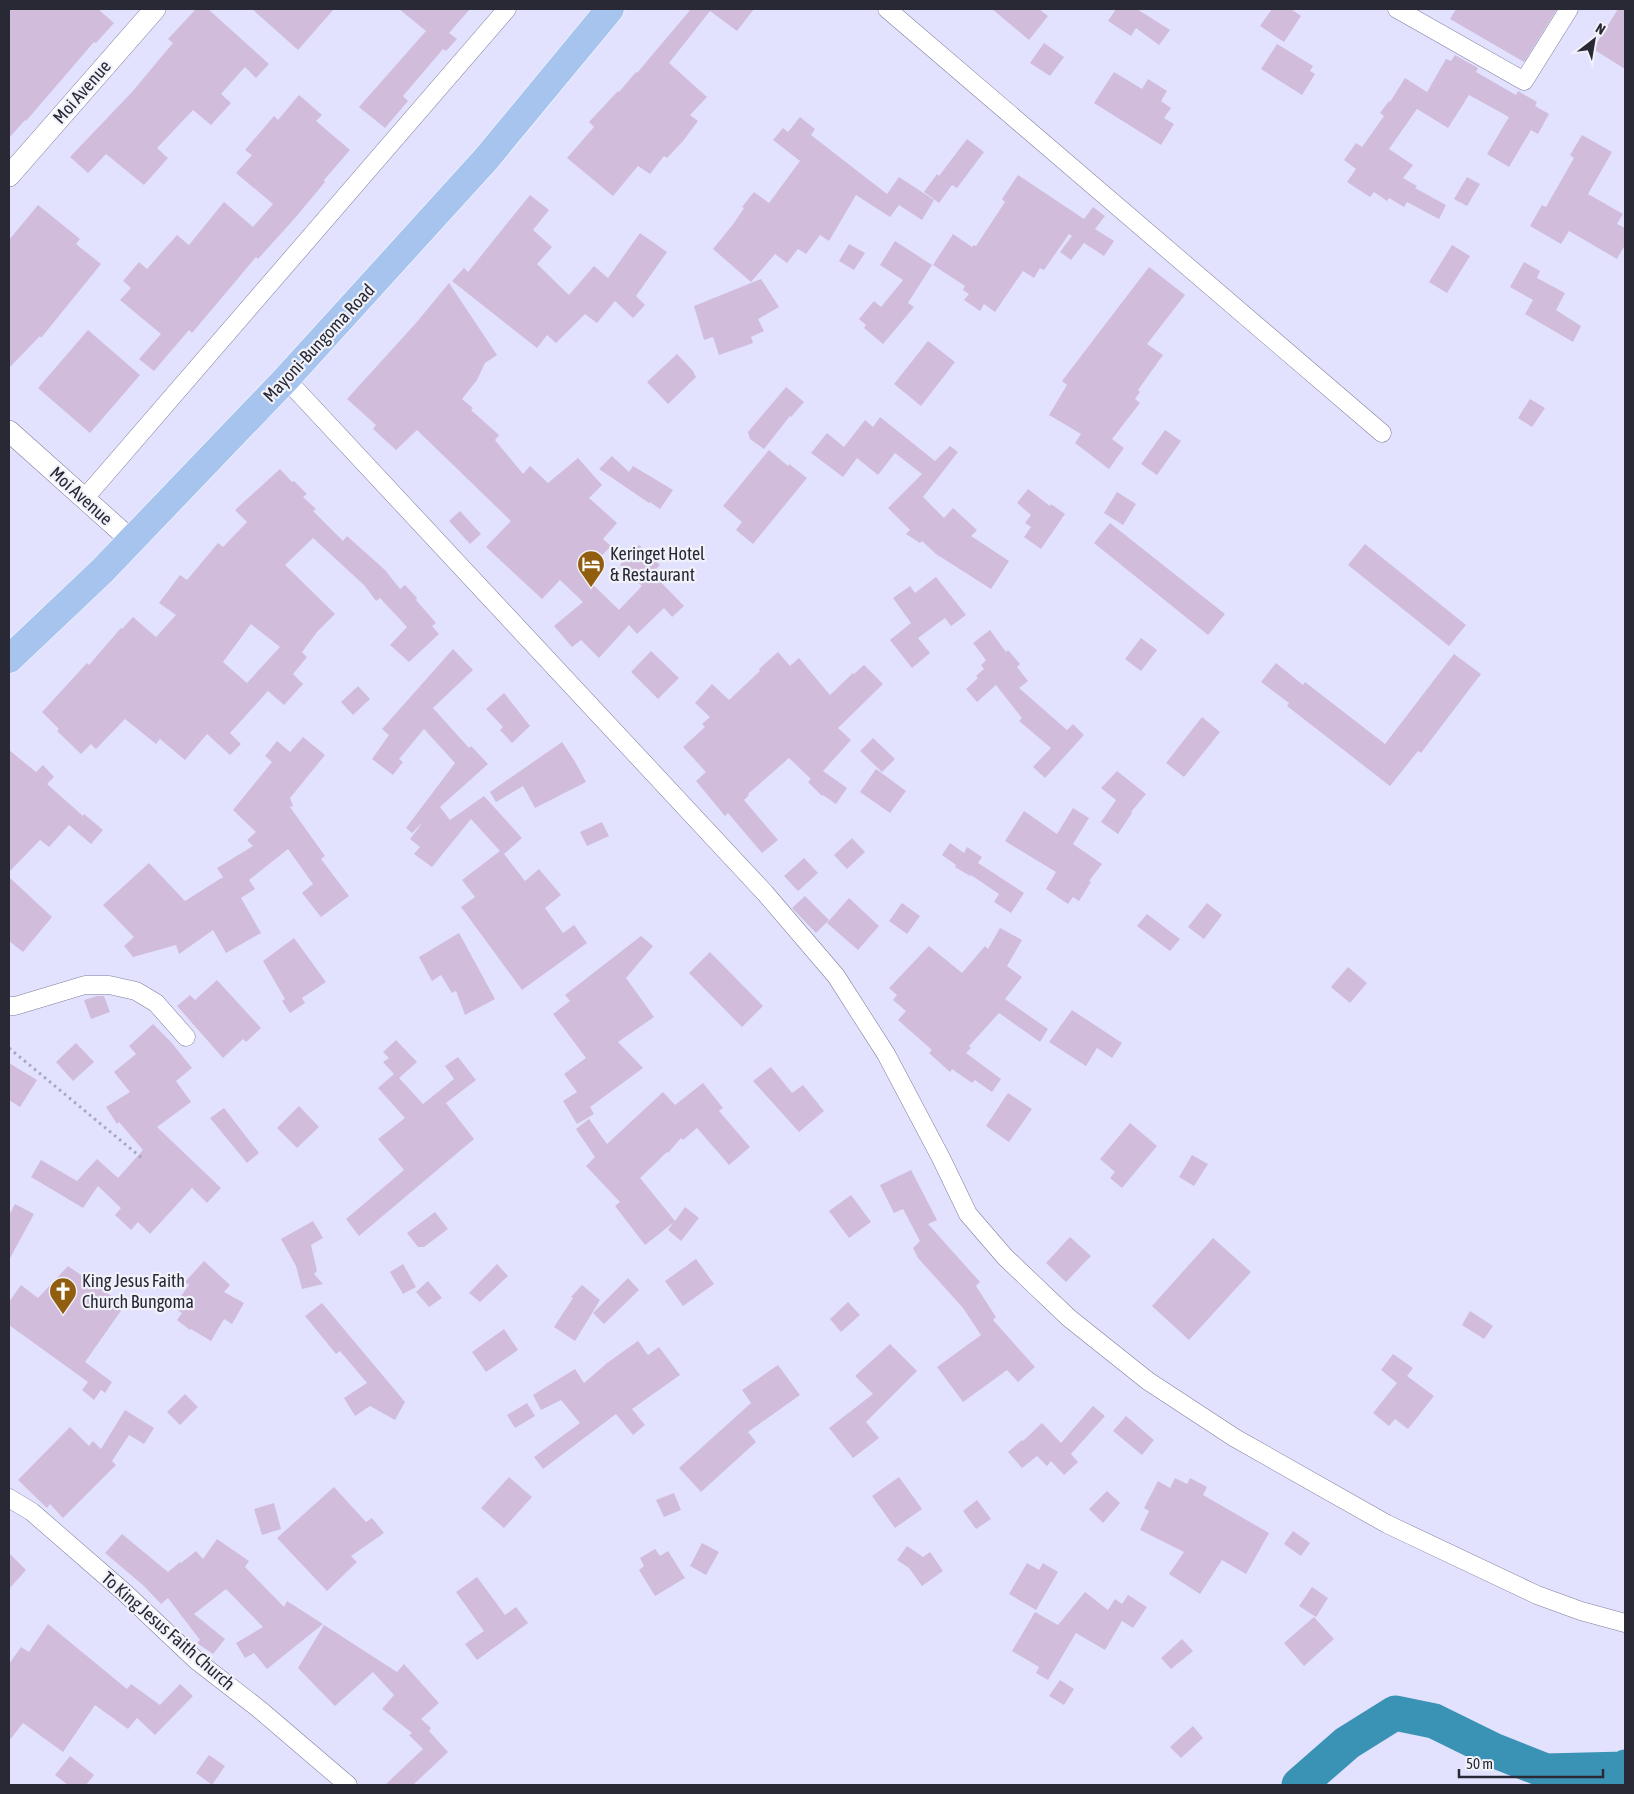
<svg xmlns="http://www.w3.org/2000/svg" width="1634" height="1794" font-family="'Asap Condensed',sans-serif">
	<rect width="100%" height="100%" fill="#e2e2ff"/>
	<g fill="none" stroke-linecap="round" stroke-linejoin="round">
		<path stroke="#3a92b5" stroke-width="35" d="M1299 1785 1347 1743 1395 1713 1434 1721 1493 1750 1546 1771 1624 1769 1625 1767"/>
	</g>
	<path fill="#d1bcdc" fill-rule="evenodd" d="M9 9H98L114 23 96 43 94 42 26 121 25 120 9 138Z
		M196 9H208L269 64 256 78 245 67 221 94 231 103 211 125 193 110 157 148 168 158 144 185 106 154 88 173 70 157 132 92 173 43 168 39Z
		M252 9H334L298 50Z
		M399 9H470L449 33 457 39 446 51 443 49 403 96 408 101 385 128 359 107 426 31Z
		M691 9H754L737 31 710 11 669 63 707 97 690 115 698 121 683 141 667 158 664 156 650 174 638 166 613 196 567 158 594 127 589 122 618 91 619 92 636 72 637 73Z
		M992 9H1039L1048 16 1029 40Z
		M1116 9H1137L1170 30 1159 45 1136 28 1131 36 1108 21Z
		M1272 9H1291L1301 16 1284 42 1260 26Z
		M1456 9H1557L1524 62 1450 19Z
		M1618 9H1625V69L1593 49Z
		M1044 43 1064 57 1050 76 1030 63Z
		M1277 44 1313 66 1310 71 1315 74 1302 95 1261 69Z
		M1455 55 1478 68 1476 72 1516 95 1518 91 1537 102 1535 106 1549 114 1538 134 1531 130 1509 167 1487 154 1509 117 1469 95 1448 128 1417 109 1389 149 1413 165 1403 178 1417 186 1415 188 1446 205 1439 219 1407 202 1404 207 1389 198 1387 201 1374 192 1370 197 1347 182 1356 169 1344 160 1356 143 1362 147 1384 116 1380 113 1389 101 1390 102 1405 78 1427 92 1446 59 1451 61Z
		M1114 72 1142 89 1148 79 1167 91 1161 101 1171 108 1164 118 1174 124 1161 145 1094 103Z
		M299 95 322 115 316 121 350 150 324 180 325 182 295 218 258 259 256 257 192 333 189 330 154 371 139 359 161 334 120 300 131 288 123 281 139 262 147 269 177 235 189 245 224 202 253 227 273 204 236 173 252 155 245 150 274 116 278 120Z
		M800 117 815 129 811 135 887 194 899 177 934 200 922 220 899 205 890 217 856 195 829 241 820 235 806 254 798 249 787 263 775 254 751 282 713 249 734 223 744 208 742 207 754 192 769 203 800 161 773 140 783 128 788 132Z
		M1582 135 1612 152 1588 194 1623 214 1617 224 1625 228V245L1617 259 1569 231 1561 244 1530 226 1542 205 1546 207 1574 158 1570 155Z
		M967 139 984 152 957 188 952 185 939 203 924 192 937 174 939 176Z
		M1018 175 1084 219 1093 207 1105 216 1095 229 1114 241 1104 256 1084 243 1071 260 1060 252 1072 236 1069 234 1044 270 1040 268 1034 278 1023 271 995 312 984 304 980 311 964 300 969 294 963 290 965 286 933 265 953 234 972 247 974 245 976 246 1005 202 1002 199Z
		M1467 177 1480 184 1467 206 1454 199Z
		M530 195 549 210 533 230 552 247 537 264 569 295 594 266 608 278 640 233 667 252 636 296 645 305 633 318 615 301 597 323 585 314 556 343 547 335 537 348 452 281 464 268 468 272Z
		M38 205 80 239 76 244 101 264 41 338 40 336 9 368V240Z
		M895 241 932 265 908 303 914 307 883 344 864 328 866 325 859 319 874 301 881 307 903 280 880 265Z
		M849 244 865 253 854 270 839 261Z
		M1452 245 1470 256 1447 293 1429 282Z
		M1524 262 1540 271 1537 278 1565 293 1556 310 1581 326 1573 342 1525 314 1533 300 1510 287Z
		M1149 267 1185 295 1147 344 1163 355 1138 390 1140 392 1135 399 1140 403 1112 439 1124 448 1109 469 1075 443 1081 434 1049 415 1067 385 1062 381Z
		M761 279 779 307 758 319 764 331 751 337 753 343 719 355 713 337 704 340 694 306Z
		M449 283 497 355 485 363 477 380 462 399 473 408 471 410 499 435 495 440 523 474 530 466 548 483 578 458 602 485 589 498 617 523 603 539 611 546 583 575 619 610 642 586 620 565 639 545 660 565 652 573 684 606 672 617 664 608 637 634 629 625 599 658 581 640 572 647 554 626 583 602 560 580 542 599 486 547 511 521 417 430 396 450 373 429 376 425 347 399 416 323Z
		M88 330 140 375 90 433 38 388Z
		M928 341 955 362 921 406 894 384Z
		M677 354 693 371 696 377 668 404 647 382Z
		M786 387 804 402 791 417 790 416 764 449 750 439 748 432Z
		M1530 399 1545 408 1532 427 1518 418Z
		M880 417 935 461 950 446 958 452 923 497 944 518 953 508 977 530 971 536 1009 561 991 589 936 554 922 541 920 543 906 534 910 530 888 508 922 474 895 453 878 475 857 458 843 477 811 453 827 433 844 447 865 420 873 427Z
		M1165 430 1181 441 1157 475 1141 464Z
		M769 450 788 466 789 464 807 478 753 544 736 530 742 522 723 506Z
		M612 456 629 472 633 466 673 490 660 509 650 502 649 503 599 469Z
		M280 469 292 482 294 481 307 494 303 497 316 509 313 511 343 541 347 536 385 570 400 589 405 585 417 598 416 600 436 623 432 626 439 634 409 662 390 645 407 627 380 598 376 601 365 586 313 538 285 565 335 614 317 632 302 652 307 657 293 674 303 684 284 705 268 691 230 733 241 744 230 755 207 734 185 760 160 739 156 744 125 719 96 749 91 744 81 754 57 731 59 729 42 712 87 663 89 665 121 628 122 629 133 617 156 637 176 615 159 603 180 575 187 580 218 543 223 547 247 522 235 510ZM251 624 280 647 247 683 223 662Z
		M1028 489 1050 506 1051 504 1065 514 1041 549 1024 537 1031 527 1025 523 1031 515 1017 503Z
		M1117 492 1136 504 1123 525 1104 513Z
		M460 511 481 534 470 544 449 521Z
		M1110 523 1225 614 1208 635 1094 543Z
		M1365 544 1466 625 1449 646 1348 565Z
		M936 577 966 615 951 626 945 618 918 638 930 653 912 668 890 640 911 623 893 598 910 586 915 593Z
		M990 630 1006 652 1008 650 1020 664 1017 667 1028 681 1019 688 1067 730 1073 724 1084 735 1045 778 1033 767 1051 748 1019 721 1022 718 996 685 977 702 966 689 978 678 976 676 984 669 981 665 986 660 973 643Z
		M1141 638 1157 650 1141 671 1125 659Z
		M453 649 473 670 433 708 469 748 471 746 488 764 440 807 450 820 484 796 522 838 504 854 525 881 539 869 561 895 545 908 563 933 574 925 587 943 522 990 461 907 475 897 462 880 500 851 471 819 432 867 414 854 420 847 410 839 423 822 412 833 406 828 455 763 424 729 399 759 403 762 393 775 372 759 389 735 382 729Z
		M651 651 679 678 658 699 631 672Z
		M778 652 790 666 799 658 830 695 853 673 854 674 864 665 883 684 838 728 851 740 823 771 847 788 836 804 823 795 822 796 808 782 811 779 789 758 748 794 749 795 744 800 778 840 762 853 728 813 725 816 696 781 706 772 683 747 705 727 702 724 710 717 695 703 712 684 729 700 760 671 759 669Z
		M1454 654 1481 674 1421 753 1418 751 1390 786 1287 706 1289 703 1261 682 1276 663 1303 685 1305 682 1385 744Z
		M358 686 370 699 353 715 341 702Z
		M504 693 530 726 512 743 500 730 503 727 486 709Z
		M1202 717 1220 732 1184 777 1166 763Z
		M303 737 325 755 290 798 293 806 290 807 325 856 321 859 349 896 321 917 302 893 313 884 288 849 249 880 255 889 241 898 261 933 226 953 213 930 179 954 176 945 133 957 124 946 134 937 103 905 149 863 185 901 223 877 217 868 253 846 247 840 256 832 233 810 272 762 265 756 277 741 290 752Z
		M873 738 895 759 882 772 860 751Z
		M562 742 574 760 586 782 535 808 523 786 496 802 490 792Z
		M9 750 36 772 43 765 54 777 47 784 83 816 84 814 103 830 91 844 69 825 49 847 40 840 9 872Z
		M876 769 906 791 890 813 860 792Z
		M1117 771 1146 794 1131 812 1132 813 1118 834 1101 822 1116 800 1101 788Z
		M1073 808 1089 818 1073 844 1102 864 1089 881 1091 882 1079 901 1073 897 1068 904 1046 889 1056 872 1005 841 1024 811 1057 834Z
		M602 822 609 836 587 846 580 832Z
		M852 838 865 852 847 869 834 855Z
		M950 843 964 853 967 847 982 857 978 863 1024 893 1011 913 994 902 999 894 971 875 970 876 955 867 956 865 942 855Z
		M804 858 818 873 798 891 784 876Z
		M9 877 52 917 23 952 9 941Z
		M805 896 829 920 816 933 792 908Z
		M849 898 879 926 858 950 827 923Z
		M902 903 920 916 907 934 889 921Z
		M1207 903 1222 915 1204 939 1188 927Z
		M1147 914 1180 939 1170 951 1137 926Z
		M1000 928 1022 940 1007 966 1022 977 1005 999 1048 1029 1040 1042 999 1013 969 1046 971 1048 966 1053 1001 1079 992 1092 975 1080 972 1083 952 1069 950 1072 929 1053 932 1050 898 1020 906 1011 893 1000 897 995 889 988 929 946 962 973 985 946 988 949Z
		M459 933 495 999 465 1015 456 991 452 993 441 975 432 981 419 957Z
		M641 936 653 946 626 978 654 1017 618 1042 643 1068 590 1107 594 1114 577 1124 563 1101 577 1092 564 1074 586 1058 553 1014 570 1001 565 995Z
		M294 938 326 982 302 998 305 1003 290 1013 282 1001 285 999 263 961Z
		M710 952 763 1006 742 1027 689 973Z
		M1348 967 1367 983 1350 1003 1331 987Z
		M217 980 261 1028 246 1042 243 1039 223 1058 177 1006 190 995 195 1000Z
		M97 996H104L110 1012 91 1019 84 1000Z
		M1072 1010 1122 1043 1112 1058 1097 1048 1086 1066 1049 1042Z
		M153 1024 171 1042 192 1068 176 1081 191 1102 157 1127 221 1188 207 1203 192 1188 150 1234 138 1222 131 1230 115 1215 121 1208 98 1186 83 1208 31 1177 41 1160 77 1181 97 1159 118 1178 143 1150 119 1122 117 1124 106 1107 130 1092 114 1072 136 1054 129 1046Z
		M396 1040 417 1062 399 1078 423 1104 454 1079 445 1066 458 1057 476 1080 446 1103 474 1139 359 1236 346 1219 404 1170 378 1139 405 1118 378 1088 394 1074 383 1062 389 1058 383 1052Z
		M76 1043 94 1062 73 1081 56 1062Z
		M9 1063 37 1080 20 1107 9 1100Z
		M771 1067 792 1093 803 1085 824 1111 799 1132 753 1081Z
		M703 1083 723 1108 719 1111 750 1147 729 1165 697 1128 683 1140 681 1138 668 1153 667 1152 640 1178 675 1221 685 1207 699 1218 681 1241 668 1230 673 1223 645 1245 615 1206 620 1202 586 1166 595 1157 576 1129 589 1119 607 1144 663 1092 675 1105Z
		M1008 1093 1032 1109 1009 1142 986 1126Z
		M299 1106 319 1127 297 1148 277 1128Z
		M224 1108 259 1153 247 1163 210 1118Z
		M1130 1123 1157 1146 1122 1188 1110 1178 1115 1172 1100 1159Z
		M1192 1155 1208 1164 1194 1186 1179 1177Z
		M911 1170 937 1220 928 1224 980 1282 976 1286 996 1317 993 1320 1035 1367 1018 1382 1007 1370 963 1402 937 1367 981 1335 963 1308 918 1258 913 1248 920 1241 903 1209 894 1213 880 1185Z
		M851 1195 871 1222 849 1238 829 1211Z
		M15 1204 34 1214 9 1260V1215Z
		M435 1212 448 1229 424 1247H418L407 1233Z
		M313 1221 323 1238 311 1245 317 1271 314 1274 323 1284 302 1289 296 1266 281 1239Z
		M1070 1237 1091 1256 1066 1282 1046 1263Z
		M1213 1238 1251 1272 1189 1340 1152 1306Z
		M696 1259 714 1284 683 1306 665 1281Z
		M204 1261 230 1285 224 1292 244 1303 232 1324 224 1319 211 1341 191 1329 190 1330 177 1320 182 1313 173 1307 189 1285 185 1282Z
		M403 1264 416 1287 403 1294 390 1272Z
		M497 1264 508 1276 480 1302 469 1293Z
		M68 1266 94 1284 100 1275 114 1285 107 1293 125 1305 85 1362 112 1382 105 1393 101 1390 94 1400 82 1390 88 1382 9 1325V1302L21 1285 38 1298Z
		M628 1278 639 1290 604 1324 593 1313Z
		M428 1281 442 1298 429 1307 416 1292Z
		M582 1285 600 1300 575 1341 554 1327 573 1298 571 1297Z
		M848 1302 860 1315 841 1332 830 1319Z
		M322 1303 405 1402 395 1420 370 1406 355 1416 344 1398 367 1383 340 1351 336 1354 305 1316Z
		M1470 1311 1493 1326 1484 1339 1462 1325Z
		M504 1329 518 1350 486 1372 472 1352Z
		M638 1341 648 1355 659 1347 680 1375 632 1409 645 1425 633 1435 616 1414 543 1469 534 1457 580 1423 561 1400 541 1410 533 1395 575 1369 584 1383 607 1363Z
		M890 1344 917 1371 866 1422 879 1438 853 1458 829 1428 873 1394 855 1376Z
		M1393 1354 1413 1368 1407 1376 1434 1396 1408 1429 1395 1419 1389 1426 1373 1413 1397 1383 1381 1370Z
		M778 1365 800 1395 748 1432 756 1442 701 1492 679 1468 751 1403 742 1390Z
		M185 1394 198 1407 180 1425 167 1412Z
		M527 1403 535 1416 515 1428 507 1415Z
		M1093 1406 1105 1416 1071 1454 1078 1462 1064 1475 1051 1461 1047 1466 1037 1456 1022 1468 1008 1452 1022 1440 1023 1441 1042 1423 1061 1443Z
		M125 1410 154 1428 144 1444 129 1435 112 1461 116 1465 63 1518 50 1504 47 1508 18 1480 70 1427 89 1446 93 1441 101 1449Z
		M1126 1416 1154 1440 1142 1455 1113 1431Z
		M509 1477 532 1497 504 1528 481 1508Z
		M899 1477 922 1509 895 1528 872 1496Z
		M1175 1478 1187 1484 1190 1478 1207 1487 1203 1495 1269 1533 1246 1574 1222 1560 1200 1594 1169 1574 1184 1552 1140 1530 1149 1511 1144 1508 1158 1481 1170 1488Z
		M334 1487 366 1522 372 1518 384 1533 351 1556 357 1562 327 1591 277 1538Z
		M1107 1491 1120 1503 1103 1523 1089 1509Z
		M674 1493 681 1510 664 1517 656 1500Z
		M977 1500 991 1519 976 1529 963 1511Z
		M274 1503 281 1529 262 1535 254 1509Z
		M1293 1531 1310 1543 1301 1556 1284 1544Z
		M122 1534 168 1572 180 1562 181 1563 196 1551 203 1559 217 1539 249 1561 245 1567 284 1607 287 1601 323 1624 267 1669 254 1653 245 1658 236 1643 263 1627 226 1589 194 1614 225 1639 213 1654 197 1643 200 1640 168 1598 161 1604 144 1586 105 1553Z
		M702 1543 719 1552 706 1575 690 1566Z
		M907 1546 923 1557 930 1552 943 1571 922 1586 909 1568 897 1560Z
		M655 1549 660 1556 668 1551 685 1578 655 1596 639 1570 644 1566 640 1558Z
		M9 1553 26 1570 9 1589Z
		M1027 1563 1039 1570 1043 1563 1058 1572 1036 1610 1009 1594Z
		M477 1577 505 1615 516 1607 528 1623 477 1660 465 1644 484 1631 456 1592Z
		M1312 1587 1328 1598 1316 1617 1299 1606Z
		M1085 1592 1108 1610 1115 1599 1122 1604 1128 1595 1147 1607 1133 1628 1122 1621 1105 1650 1076 1633 1048 1680 1036 1673 1039 1667 1012 1651 1035 1612 1058 1625Z
		M1314 1617 1334 1639 1304 1666 1284 1643Z
		M48 1624 127 1689 131 1684 160 1705 180 1684 193 1696 155 1735 137 1718 128 1729 95 1705 63 1752 23 1723 9 1741V1664L21 1647 29 1652Z
		M324 1625 397 1672 404 1664 439 1703 421 1719 431 1728 429 1731 448 1752 413 1785H385L423 1749 409 1735 412 1733 382 1709 394 1695 373 1672 335 1706 298 1668Z
		M1182 1639 1193 1651 1171 1669 1161 1658Z
		M1060 1680 1074 1689 1064 1705 1049 1696Z
		M1193 1726 1203 1738 1181 1758 1170 1747Z
		M209 1755 225 1766 212 1785 196 1773Z
		M70 1756 94 1775 86 1785H68L55 1775Z"/>
	<g fill="none" stroke-linecap="round" stroke-linejoin="round">
		<g stroke="#7e7d9e" stroke-width="19">
			<path id="minor" d="M887 9 1382 433
				M1397 9 1524 81 1569 9
				M286 379 765 893 836 976 886 1054 941 1158 968 1214 1005 1257 1069 1318 1148 1381 1235 1438 1387 1524 1537 1595 1581 1611 1625 1623
				M84 499 507 9
				M9 1006H15L85 985H109L136 991 156 1003 186 1037
				M9 1498 32 1512 124 1592 197 1661 259 1709 348 1785"/>
		</g>
		<g stroke="#7e7d9e" stroke-width="22">
			<path id="tertiary" d="M9 176 155 9
				M9 431 132 541"/>
		</g>
		<g stroke="#fff" stroke-width="29">
			<path id="primary" d="M9 659 102 571 286 379 486 159 610 9"/>
		</g>
		<path stroke="#a7a7bf" stroke-width="3" stroke-dasharray="2.5 4" stroke-linecap="butt" d="M9 1048 143 1159"/>
		<use href="#minor" stroke="#fff" stroke-width="18"/>
		<use href="#tertiary" stroke="#fff" stroke-width="21"/>
		<use href="#primary" stroke="#a6c4ee" stroke-width="28"/>
	</g>
	<defs>
		<g id="hotel-pin" transform="scale(1.4375)"><path d="M0 17L-7.5 6A9.5 9.5 0 1 1 7.5 6Z" fill="#915d0f" stroke="#f1f2f9"/><path d="M-6-4.5h1.5V1H6V5H4.5V3h-9V5H-6ZM-4 0a1.8 1.8 0 1 1 3.6 0ZM.5 0V-2.5h3Q6-2.5 6 0Z" fill="#fff"/></g>
		<g id="church-pin" transform="scale(1.4375)"><path d="M0 17L-7.5 6A9.5 9.5 0 1 1 7.5 6Z" fill="#915d0f" stroke="#f1f2f9"/><path d="M-1.2-6h2.4v3.5h3.3v2.4h-3.3V6h-2.4V-.1h-3.3v-2.4h3.3Z" fill="#fff"/></g>
	</defs>
	<g fill-rule="evenodd">
		<use href="#hotel-pin" x="591" y="564"/>
		<use href="#church-pin" x="63" y="1291"/>
	</g>
	<g text-anchor="middle" stroke-width="4.5" stroke-linejoin="round" paint-order="stroke">
		<g font-size="18" fill="#292936" stroke="#f1f2f9">
			<text transform="translate(82 92) rotate(-49)" y="6">Moi Avenue</text>
			<text transform="translate(319 343) rotate(-47)" y="6">Mayoni-Bungoma Road</text>
			<text transform="translate(81 496) rotate(42)" y="6">Moi Avenue</text>
			<text transform="translate(168 1631) rotate(41)" y="6">To King Jesus Faith Church</text>
		</g>
		<g font-size="18" fill="#292936" stroke="#f1f2f9" text-anchor="start">
			<text x="610" y="560">Keringet Hotel<tspan x="610" dy="21">&amp; Restaurant</tspan></text>
			<text x="82" y="1287">King Jesus Faith<tspan x="82" dy="21">Church Bungoma</tspan></text>
		</g>
	</g>
	<rect width="1634" height="1794" fill="none" stroke="#292936" stroke-width="20"/>
	<g transform="translate(1594 40) rotate(31)" stroke="#f1f2f9" stroke-width="4" paint-order="stroke">
	<path d="M0-4L9 19L0 12L-9 19Z" fill="#292936"/>
	<text y="-8" font-size="14" font-weight="bold" text-anchor="middle" fill="#292936">N</text>
	</g>
	<path d="M1459 1769v8h144v-8" fill="none" stroke="#292936" stroke-width="2.5"/>
	<text x="1466" y="1769" font-size="15" fill="#292936" stroke="#f1f2f9" stroke-width="4" paint-order="stroke">50 m</text>
</svg>
